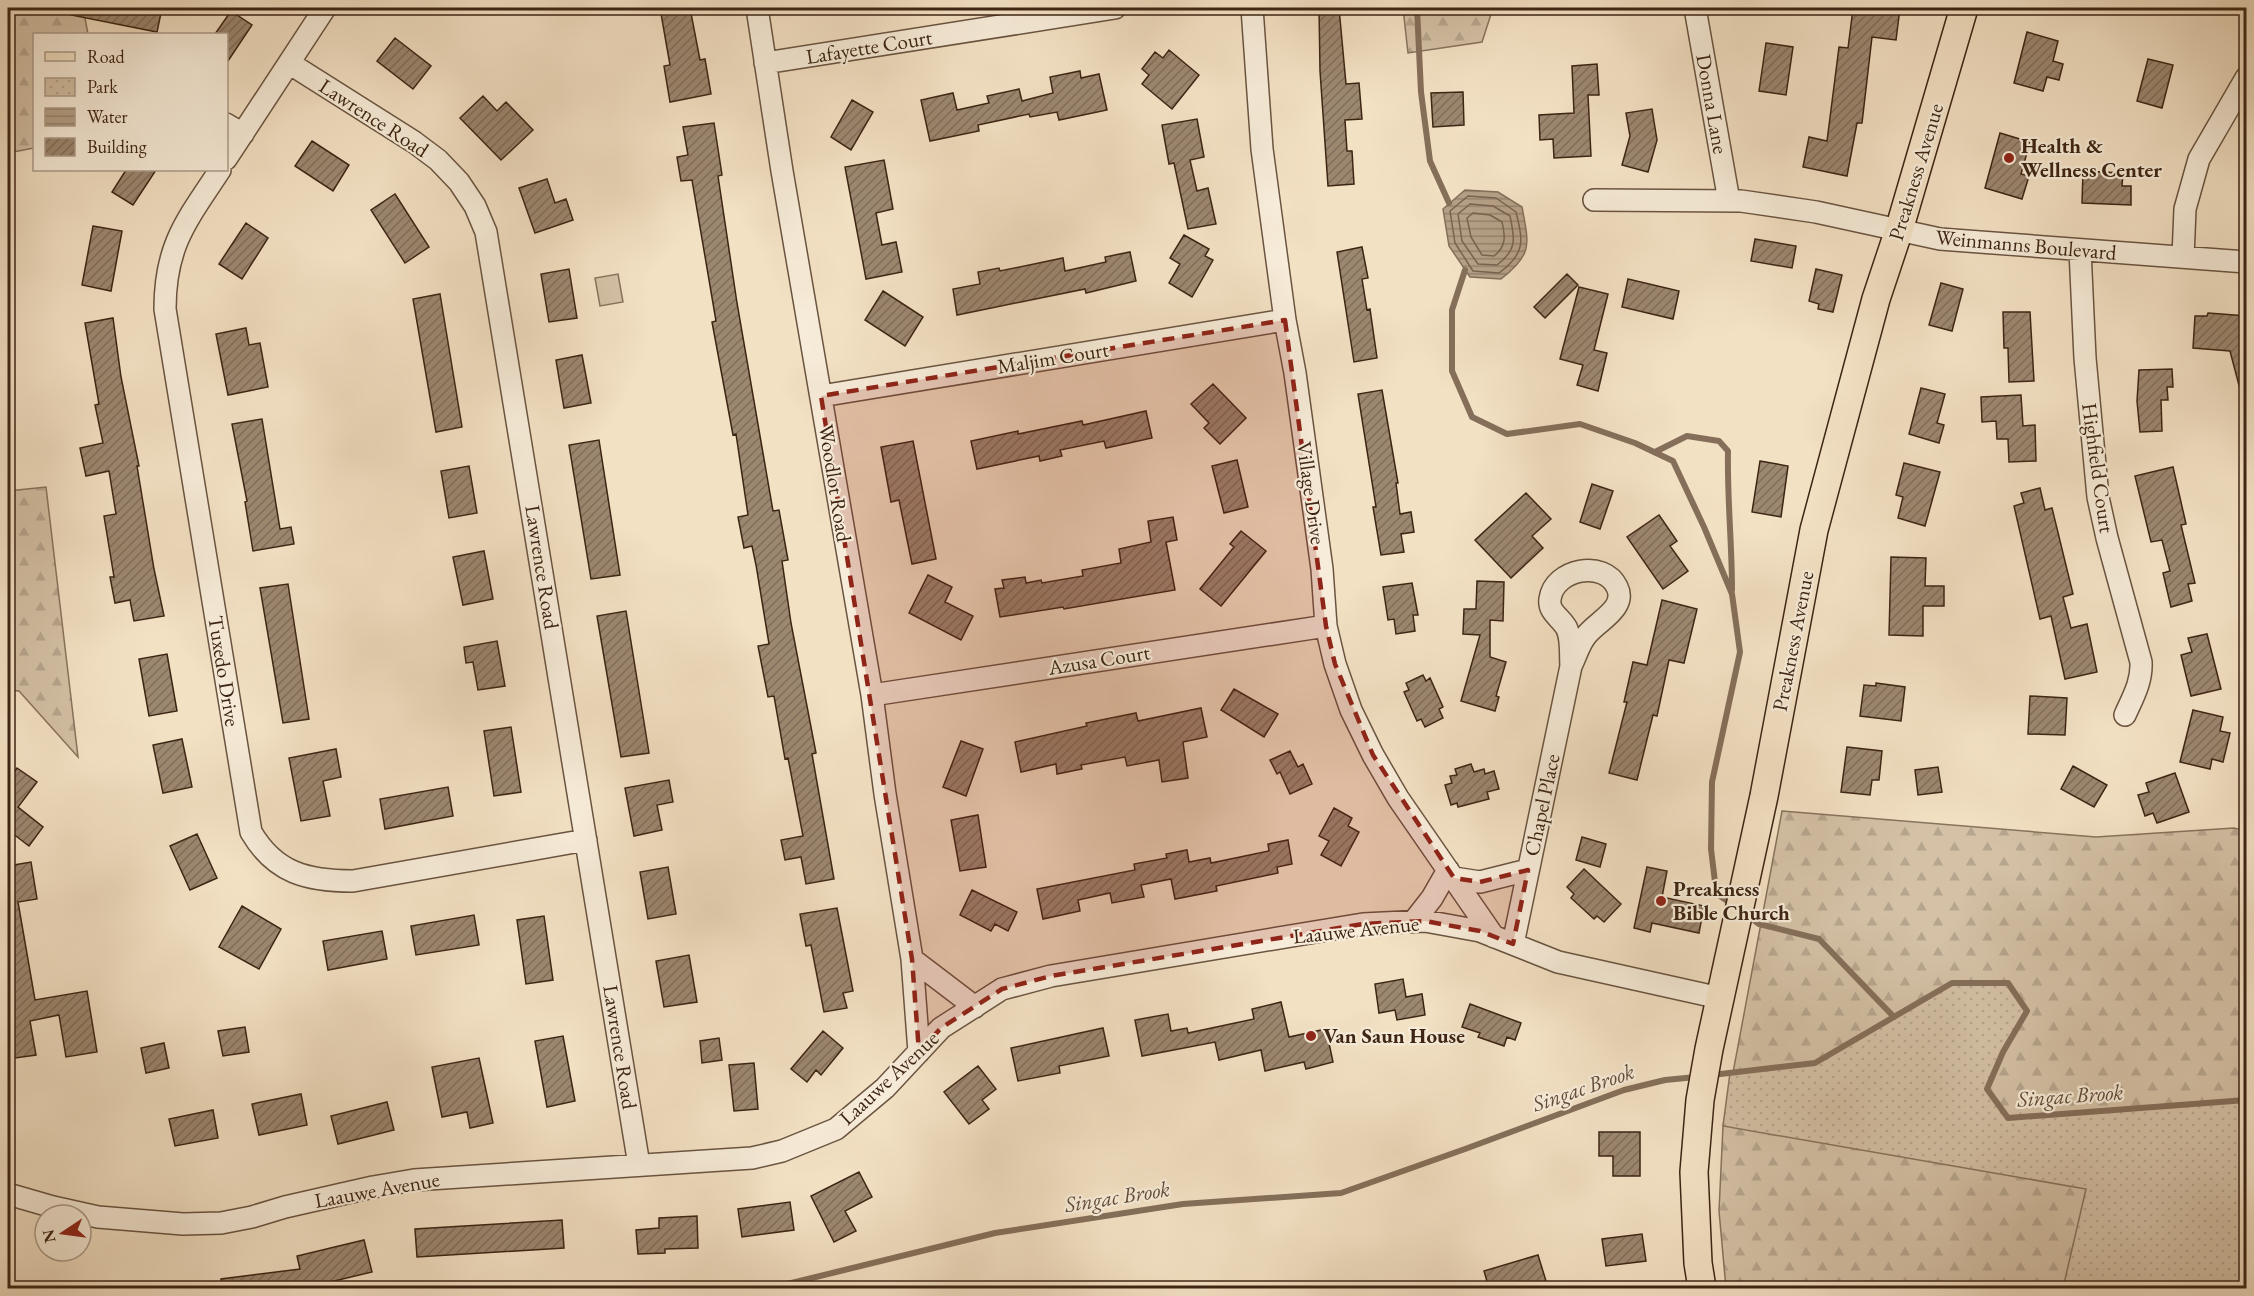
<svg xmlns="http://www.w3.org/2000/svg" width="2254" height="1296" font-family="'EB Garamond',serif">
	<defs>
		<pattern id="forest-firs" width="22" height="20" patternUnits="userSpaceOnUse" patternTransform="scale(1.5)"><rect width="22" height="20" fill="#d4c1a6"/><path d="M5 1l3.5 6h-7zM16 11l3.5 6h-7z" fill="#b7a68e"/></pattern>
		<pattern id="park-dots" width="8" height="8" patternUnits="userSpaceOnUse" patternTransform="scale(1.5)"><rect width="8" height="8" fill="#d4c1a6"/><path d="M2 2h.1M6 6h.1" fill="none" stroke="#b7a68e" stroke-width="1.8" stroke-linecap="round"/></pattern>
		<pattern id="water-rules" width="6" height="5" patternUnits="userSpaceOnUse" patternTransform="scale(1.5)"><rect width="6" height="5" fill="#b5a188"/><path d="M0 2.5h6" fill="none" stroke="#94836e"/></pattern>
		<pattern id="building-hatch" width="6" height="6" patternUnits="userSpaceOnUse" patternTransform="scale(1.5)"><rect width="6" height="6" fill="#9c8770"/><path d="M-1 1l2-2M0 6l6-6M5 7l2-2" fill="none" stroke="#806e5b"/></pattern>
	</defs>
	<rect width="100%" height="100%" fill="#f3e1c4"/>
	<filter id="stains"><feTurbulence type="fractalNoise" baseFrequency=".00333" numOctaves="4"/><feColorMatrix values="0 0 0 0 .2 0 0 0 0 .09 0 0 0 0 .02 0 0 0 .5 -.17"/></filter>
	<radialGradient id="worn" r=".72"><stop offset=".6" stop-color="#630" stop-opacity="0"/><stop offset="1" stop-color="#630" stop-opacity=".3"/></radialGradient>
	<path fill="#d4c1a6" stroke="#88735d" stroke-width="1.5" d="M618 274 623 302 600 306 595 278Z"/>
	<path fill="url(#forest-firs)" stroke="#88735d" stroke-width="1.5" d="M8 8H83L88 34H34V148L8 153Z
		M1403 8H1493L1482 42 1408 53Z
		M46 487 78 757 19 691 8 690V491Z
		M1782 811 2096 837 2234 828 2246 831V1288H1726L1719 1211 1723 1126Z"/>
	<path fill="url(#park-dots)" stroke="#88735d" stroke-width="1.5" d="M1952 983H2008L2027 1011 2003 1052 1987 1089 2008 1118 2246 1100V1288H2063L2086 1189 1723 1126 1730 1073 1815 1063Z"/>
	<path fill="url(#water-rules)" stroke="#856f5a" stroke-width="1.5" d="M1465 190 1498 192 1522 207C1529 245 1533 254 1501 279L1470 277 1449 246 1443 209Z"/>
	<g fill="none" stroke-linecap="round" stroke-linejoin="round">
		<path stroke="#79634e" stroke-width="1.5" d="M1468 196 1496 198 1516 212C1523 241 1526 253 1499 273L1473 271 1455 243 1450 211Z
			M1470 204 1493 206 1510 216C1515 239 1517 250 1497 265L1478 264 1462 241 1458 214Z
			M1473 213 1490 215 1502 222C1505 235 1507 246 1494 256L1482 255 1471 237 1467 218Z"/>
		<path stroke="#856f5a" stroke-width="6" d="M1417 8 1421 92 1430 161 1449 203
			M1465 270 1452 310V371L1472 417 1507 434 1580 424 1635 443 1673 461 1704 527 1732 594 1740 652 1712 782 1711 849 1715 882 1720 896 1732 904
			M1655 452 1687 436 1719 441 1728 451C1727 498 1732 543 1732 590
			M1746 914 1759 924 1819 939 1894 1017
			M1712 1075 1815 1063 1952 983H2008L2027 1011 2003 1052 1987 1089 2008 1118 2246 1100
			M771 1288 995 1233 1183 1204 1341 1193 1465 1149 1624 1090 1665 1080 1696 1077"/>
	</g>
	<path fill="url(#building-hatch)" stroke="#3d2514" stroke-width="1.5" d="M72 8H162L157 32 71 15Z
		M660 8H690L700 60 705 59 711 94 670 102 664 66 670 65Z
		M1319 8H1339L1346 84 1359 83 1362 119 1345 120 1347 151H1352L1354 184 1328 186 1320 71Z
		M1870 8H1900L1896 40 1872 37 1862 123H1857L1847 176 1803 167 1809 137 1827 141 1839 47 1848 48 1853 9 1870 11Z
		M231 11 252 25 226 64V34H215Z
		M2027 32 2058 41 2053 61 2063 64 2059 80 2047 77 2043 91 2014 83Z
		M395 38 431 66 413 89 377 61Z
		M1766 43 1793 47 1786 95 1759 91Z
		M1169 50 1199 75 1172 109 1142 84 1149 75 1142 69 1155 52 1163 58Z
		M2148 59 2173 65 2162 108 2137 101Z
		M1597 64 1599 95H1588L1591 156 1554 158 1553 139 1540 140 1539 115 1574 113 1572 66Z
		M1080 71 1081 78 1099 74 1107 110 1059 120 1057 112 1030 117 1029 114 978 125 979 131 930 141 921 100 953 93 957 110 989 103 987 96 1019 89 1022 101 1053 93 1050 77Z
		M1463 92 1464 125 1433 127 1431 93Z
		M483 96 497 111 506 102 533 130 501 160 460 118Z
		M852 100 873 112 851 150 831 137Z
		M1652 109 1657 140 1648 172 1622 165 1630 136 1626 113Z
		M1197 119 1204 157 1190 160 1197 191 1208 188 1216 224 1188 229 1174 163 1169 164 1162 125Z
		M714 123 722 175 718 176 737 303 773 511 779 510 788 560 782 561 791 623 816 753 812 754 834 879 806 884 801 857 785 860 781 840 803 836 788 758 785 759 774 696 768 697 758 646 769 644 756 565 752 546 744 548 738 517 748 515 736 434 733 435 712 322 716 321 692 180 681 181 677 157 688 155 683 127Z
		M2000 133 2030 142 2021 174 2029 176 2022 199 1985 188Z
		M312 141 349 165 333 191 295 166Z
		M884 160 893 209 876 213 882 245 896 242 902 272 866 279 845 167Z
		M126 170H156L133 205 112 192Z
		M2083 171 2123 173 2122 186H2131V205L2082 203Z
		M547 179 555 203 566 199 573 220 535 233 519 188Z
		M395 194 429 247 405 263 371 210Z
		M246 223 268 238 242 279 219 264Z
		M93 226 122 231 111 291 82 285Z
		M1184 235 1209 249 1205 256 1213 260 1192 297 1169 283 1180 264 1170 258Z
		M1755 239 1796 246 1792 268 1751 261Z
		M1362 247 1368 278 1362 279 1367 310 1370 309 1377 358 1354 362 1337 252Z
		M1130 252 1136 281 1086 293 1085 289 957 315 953 289 980 284 978 272 999 268 1000 271 1063 258 1065 271 1106 262 1105 257Z
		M569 269 577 318 549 322 541 274Z
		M1816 269 1842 275 1833 312 1818 309 1819 304 1809 301Z
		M1567 274 1578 285 1545 318 1534 307Z
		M1628 279 1679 291 1673 319 1622 307Z
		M1941 283 1963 289 1952 331 1929 325Z
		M1579 287 1608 294 1594 350 1607 353 1598 391 1577 385 1583 365 1560 359Z
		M883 291 923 317 905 346 865 320Z
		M440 294 462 427 436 432 413 299Z
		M2003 312H2030L2034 381 2009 382 2008 348H2004Z
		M2208 313 2247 316V393H2241L2230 351 2193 348 2195 316H2207Z
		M113 318 121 377 139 466H137L154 569 164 616 134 621 130 600 115 603 110 577H114L104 516 116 514 109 471 86 476 80 448 103 443 95 405 99 404 85 323Z
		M246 328 249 345 260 343 268 387 228 395 216 334Z
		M582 355 591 403 564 408 556 360Z
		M2172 369 2173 387H2167L2168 400H2161L2162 431 2140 432 2137 401 2139 370Z
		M1213 384 1246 418 1220 444 1204 428 1209 423 1191 404Z
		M1921 388 1945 394 1937 423 1944 425 1939 443 1909 434Z
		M1382 390 1398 483H1396L1400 514 1411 512 1414 532 1401 534 1404 552 1381 555 1373 507H1376L1358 394Z
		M2021 395 2023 426 2035 425 2036 461 2009 462 2008 439H1997L1996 421 1982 422 1981 397Z
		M1146 411 1152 438 1106 448 1104 441 1060 450 1062 456 1040 461 1039 456 977 469 971 441 1018 431V434L1082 421 1083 425Z
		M262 419 280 529 291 527 294 544 253 551 245 502 247 501 232 424Z
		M599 440 620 575 591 579 569 445Z
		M913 441 936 559 912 564 899 500 891 502 881 447Z
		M1237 460 1248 507 1224 513 1212 466Z
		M1760 461 1788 466 1781 517 1752 512Z
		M1904 463 1940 472 1925 526 1898 518 1903 497 1896 495Z
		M469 466 477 513 449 518 441 471Z
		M2173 467 2186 524 2181 525 2195 583 2188 584 2192 601 2171 607 2163 573 2170 571 2162 540 2151 542 2135 476Z
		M1592 484 1613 491 1600 529 1580 522Z
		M2040 488 2045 510 2052 508 2073 594 2063 597 2071 628 2087 624 2097 672 2065 679 2051 616 2040 619 2014 506 2024 503 2021 493Z
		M1526 493 1551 519 1532 536 1543 548 1511 578 1475 540Z
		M1659 515 1677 541 1670 546 1688 571 1663 589 1627 537Z
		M1173 517 1177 540 1166 542 1175 590 1064 609 1063 607 1000 617 995 589 1004 588 1002 580 1025 577 1026 583 1041 580 1042 583 1083 576 1082 570 1121 563 1119 549 1151 542 1148 521Z
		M1241 531 1266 551 1221 606 1200 589 1234 547 1230 544Z
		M484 551 493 599 463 605 453 557Z
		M1891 557 1926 558 1925 586H1944V606H1923V636L1889 635Z
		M928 575 952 587 945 602 973 616 961 640 909 613Z
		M1477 581 1504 582 1503 621 1490 620V657L1506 662 1496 696 1499 697 1495 711 1461 701 1480 635 1463 634 1464 609H1476Z
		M1412 583 1418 615H1413L1415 631 1396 634 1394 619 1388 620 1383 587Z
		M288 584 309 719 283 723 260 588Z
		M1662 600 1697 609 1684 663 1669 660 1657 716 1653 715 1637 780 1609 773 1627 702H1624L1633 662 1647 665Z
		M626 611 649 753 621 757 597 616Z
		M2207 634 2221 689 2191 696 2181 655 2192 652 2188 638Z
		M497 641 505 686 478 690 473 662 466 663 464 647Z
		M167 654 177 711 149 716 139 659Z
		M1423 675 1426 681 1430 678 1443 707 1439 709 1443 718 1425 727 1421 719 1417 721 1404 692 1409 690 1406 683Z
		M1876 683 1905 687 1901 721 1860 716 1864 685 1876 686Z
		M1234 689 1278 714 1264 737 1221 710Z
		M2030 696 2067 698 2065 735 2028 734Z
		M1201 708 1207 737 1183 742 1188 778 1162 782 1159 760 1127 766 1125 757 1081 765 1082 769 1057 774 1056 764 1021 772 1015 742 1087 726 1086 723 1136 713 1138 721Z
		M2193 710 2223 717 2220 731 2230 733 2223 762 2212 759 2210 769 2180 762Z
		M511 727 521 792 494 796 484 731Z
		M182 739 192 787 163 793 153 745Z
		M961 741 983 749 966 796 943 787Z
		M1847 747 1882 751 1879 780H1872L1870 795 1841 792Z
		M336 749 341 777 323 781 330 816 301 821 289 758Z
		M1290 751 1298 767 1303 764 1312 784 1290 794 1280 772 1277 774 1270 760Z
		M1471 764 1474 772 1484 769 1485 774 1494 771 1499 789 1487 792 1489 799 1458 807 1457 803 1451 805 1445 785 1452 783 1450 776 1457 775 1455 769Z
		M2073 766 2107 785 2094 807 2061 789Z
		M1938 767 1942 792 1918 795 1915 770Z
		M17 768 37 782 18 807 43 827 29 846 8 830V781Z
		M2175 773 2189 812 2157 823 2153 813 2145 816 2138 795 2149 792 2146 783Z
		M669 780 673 802 657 805 662 830 634 836 625 788Z
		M448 787 453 816 385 829 380 799Z
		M1334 808 1352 818 1348 826 1359 832 1341 866 1321 855 1329 841 1319 836Z
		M978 815 986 867 960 871 951 820Z
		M197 834 217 878 190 890 170 846Z
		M1582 837 1606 844 1600 867 1576 860Z
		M1288 840 1292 864 1277 867 1278 873 1216 886 1217 891 1175 899 1171 879 1141 885 1144 897 1112 903 1110 893 1078 900 1080 911 1043 919 1037 889 1135 870 1134 864 1167 858 1166 854 1187 850 1189 862 1210 858 1211 863 1269 851 1268 844Z
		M31 862 37 899 18 902 35 1000 87 991 97 1052 66 1057 59 1015 30 1021 36 1055 8 1059V866Z
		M668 867 676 914 648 919 640 872Z
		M1647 867 1667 871 1662 897 1704 906 1699 933 1652 923 1650 932 1634 928Z
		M1584 869 1621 904 1604 922 1597 916 1594 919 1571 898 1574 894 1567 887Z
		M972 890 1017 912 1008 931 995 924 991 931 960 915Z
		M242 906 281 929 259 969 219 947Z
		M837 908 853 991 843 993 847 1008 824 1012 811 945 806 946 800 914Z
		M474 915 479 945 416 955 411 926Z
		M544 916 553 980 526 984 517 920Z
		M382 931 387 959 328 970 323 941Z
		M689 955 697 1002 664 1007 656 961Z
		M1403 979 1406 997 1422 994 1425 1015 1397 1020 1395 1010 1379 1013 1375 984Z
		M1281 1002 1289 1037 1326 1029 1333 1062 1306 1069 1304 1062 1265 1071 1261 1050 1219 1060 1215 1042 1142 1056 1135 1020 1168 1014 1171 1031 1187 1028 1188 1033 1254 1019 1252 1009Z
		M1470 1004 1521 1023 1515 1040 1507 1037 1504 1046 1478 1037 1480 1033 1462 1027Z
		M245 1027 249 1052 223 1056 218 1031Z
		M1103 1028 1109 1056 1059 1066 1060 1073 1018 1081 1011 1048Z
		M823 1031 843 1048 821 1075 816 1070 807 1082 791 1069Z
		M563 1036 575 1101 547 1107 535 1041Z
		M719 1038 722 1060 702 1063 700 1041Z
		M164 1043 169 1068 146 1073 141 1048Z
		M479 1058 493 1123 470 1128 467 1112 442 1117 432 1067Z
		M754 1063 758 1109 734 1111 729 1065Z
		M978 1066 996 1089 982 1100 989 1109 969 1124 944 1092Z
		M301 1094 307 1125 259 1135 252 1104Z
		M387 1102 394 1130 338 1144 331 1116Z
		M213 1110 218 1138 175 1146 169 1119Z
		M1599 1132H1640V1176H1613V1156H1599Z
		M859 1172 872 1197 845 1211 856 1231 834 1242 811 1196Z
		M790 1202 794 1230 742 1237 738 1209Z
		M697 1216 698 1248 665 1249V1253L638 1254 636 1230 659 1228V1218Z
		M562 1220 564 1248 417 1257 415 1229Z
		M1642 1234 1646 1261 1606 1266 1602 1239Z
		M364 1240 372 1272 305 1288H221V1279L300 1269 297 1256Z
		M1538 1255 1546 1281 1522 1288H1489L1484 1271Z"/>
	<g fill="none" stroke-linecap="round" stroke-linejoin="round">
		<g stroke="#6a5440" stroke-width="24">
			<path id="minor" d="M757 8 782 171 872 695 885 794 912 959 919 1052
				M1252 8 1262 149 1285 320 1295 373 1322 569 1326 626 1335 664 1351 710 1373 755 1398 798 1494 937
				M1695 8 1729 201
				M289 63 414 142 438 160 459 182 475 206 486 232 639 1165
				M765 63 1115 8
				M226 124 243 134
				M226 159 325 8
				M220 170C187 220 165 245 165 309L251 832C275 873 307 881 353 881L586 840
				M1594 200 1741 201 1816 212 1940 239 2246 262
				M2080 250 2085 358 2098 497 2107 538 2141 662C2142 682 2133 697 2125 715
				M2183 257 2185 209 2199 159 2246 78
				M821 396 1285 320
				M872 695 1326 626
				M1454 878 1480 882 1528 870
				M1414 921 1432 898 1448 870
				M1513 944 1571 666C1576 656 1579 645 1585 637 1595 622 1628 609 1617 587 1604 559 1554 569 1550 599 1548 613 1562 618 1567 629 1572 640 1570 654 1571 666
				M912 959 975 1007
				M8 1194 53 1207 98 1217 183 1224 221 1223 252 1217 285 1207 373 1187 414 1180 752 1158 782 1151 836 1129 885 1088 941 1028 1002 989 1051 976 1363 924 1425 921 1480 931 1558 962 1720 998"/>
		</g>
		<g stroke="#3d2514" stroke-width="30">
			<path id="major" d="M1702 1288 1698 1263 1694 1172 1700 1100 1709 1049 1764 796 1814 530 1876 299 1899 230 1964 8"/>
		</g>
		<use href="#minor" stroke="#f7ecd9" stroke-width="21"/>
		<use href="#major" stroke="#f3e1c4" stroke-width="27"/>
	</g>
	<path fill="#8f2418" fill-opacity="0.2" stroke="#8f2418" stroke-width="4.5" stroke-dasharray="12 8" stroke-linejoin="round" d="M1285 320 1326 626 1335 664 1373 755 1454 878 1480 882 1528 870 1513 944 1480 931 1425 921 1363 924 1051 976 1002 989 941 1028 919 1052 912 959 821 396Z"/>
	<g fill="#8f2418" stroke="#f7ecd9" stroke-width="2">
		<circle cx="2009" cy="158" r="6"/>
		<circle cx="1661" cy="901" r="6"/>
		<circle cx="1311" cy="1036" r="6"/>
	</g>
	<g text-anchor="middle" stroke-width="4.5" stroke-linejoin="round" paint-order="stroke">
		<g font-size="21" fill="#3d2514" stroke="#f7ecd9">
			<text transform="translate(869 47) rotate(-9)" y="7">Lafayette Court</text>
			<text transform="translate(1712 104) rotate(80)" y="7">Donna Lane</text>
			<text transform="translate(374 118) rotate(33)" y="7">Lawrence Road</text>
			<text transform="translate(1916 172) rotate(-73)" y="7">Preakness Avenue</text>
			<text transform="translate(2026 245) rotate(5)" y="7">Weinmanns Boulevard</text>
			<text transform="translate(1053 358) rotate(-9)" y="7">Maljim Court</text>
			<text transform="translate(2098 468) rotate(82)" y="7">Highfield Court</text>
			<text transform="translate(835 483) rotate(81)" y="7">Woodlot Road</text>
			<text transform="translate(1311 493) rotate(82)" y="7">Village Drive</text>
			<text transform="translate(542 567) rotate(81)" y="7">Lawrence Road</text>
			<text transform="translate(1793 641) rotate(-79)" y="7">Preakness Avenue</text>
			<text transform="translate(1099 660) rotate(-9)" y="7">Azusa Court</text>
			<text transform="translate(224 671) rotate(81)" y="7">Tuxedo Drive</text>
			<text transform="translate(1542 805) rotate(-78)" y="7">Chapel Place</text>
			<text transform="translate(1356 930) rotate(-6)" y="7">Laauwe Avenue</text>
			<text transform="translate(620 1047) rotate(81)" y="7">Lawrence Road</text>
			<text transform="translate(889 1078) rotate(-43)" y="7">Laauwe Avenue</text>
			<text transform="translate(377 1190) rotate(-10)" y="7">Laauwe Avenue</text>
		</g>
		<g font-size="21" font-weight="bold" fill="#3d2514" stroke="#f7ecd9" text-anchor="start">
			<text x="2021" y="153">Health &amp;<tspan x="2021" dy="24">Wellness Center</tspan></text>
			<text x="1673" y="896">Preakness<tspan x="1673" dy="24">Bible Church</tspan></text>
			<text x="1323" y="1043">Van Saun House</text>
		</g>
		<g font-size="22" font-style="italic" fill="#614a37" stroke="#f7ecd9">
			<text transform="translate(1583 1087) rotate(-19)" y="8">Singac Brook</text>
			<text transform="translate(2070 1095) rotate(-4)" y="8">Singac Brook</text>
			<text transform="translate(1117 1196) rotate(-9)" y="8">Singac Brook</text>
		</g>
	</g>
	<rect width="2254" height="1296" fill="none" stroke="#f3e1c4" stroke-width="30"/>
	<rect x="9" y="9" width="2236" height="1278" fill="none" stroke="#3d2514" stroke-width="3"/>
	<rect x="15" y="15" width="2224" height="1266" fill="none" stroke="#3d2514" stroke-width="1.5"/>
	<rect x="33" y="33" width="195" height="138" fill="#f7ecd9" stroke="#ad9c8a" stroke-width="1.5"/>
	<rect x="45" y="52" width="30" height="9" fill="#f3e1c4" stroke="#ad9c8a" stroke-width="1.5"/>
	<text x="87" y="63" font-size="18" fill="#3d2514">Road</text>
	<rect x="45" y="78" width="30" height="18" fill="url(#park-dots)" stroke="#ad9c8a" stroke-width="1.5"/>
	<text x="87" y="93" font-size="18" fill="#3d2514">Park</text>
	<rect x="45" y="108" width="30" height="18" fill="url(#water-rules)" stroke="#ad9c8a" stroke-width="1.5"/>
	<text x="87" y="123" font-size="18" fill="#3d2514">Water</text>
	<rect x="45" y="138" width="30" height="18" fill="url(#building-hatch)" stroke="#ad9c8a" stroke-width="1.5"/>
	<text x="87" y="153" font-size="18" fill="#3d2514">Building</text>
	<g transform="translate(63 1233) rotate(257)"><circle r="28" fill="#f7ecd9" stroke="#ad9c8a" stroke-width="1.5"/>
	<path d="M0-4.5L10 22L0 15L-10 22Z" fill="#8f2418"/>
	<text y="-9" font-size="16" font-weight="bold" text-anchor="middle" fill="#3d2514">N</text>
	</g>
	<rect width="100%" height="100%" filter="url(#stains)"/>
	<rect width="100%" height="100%" fill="url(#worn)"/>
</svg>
